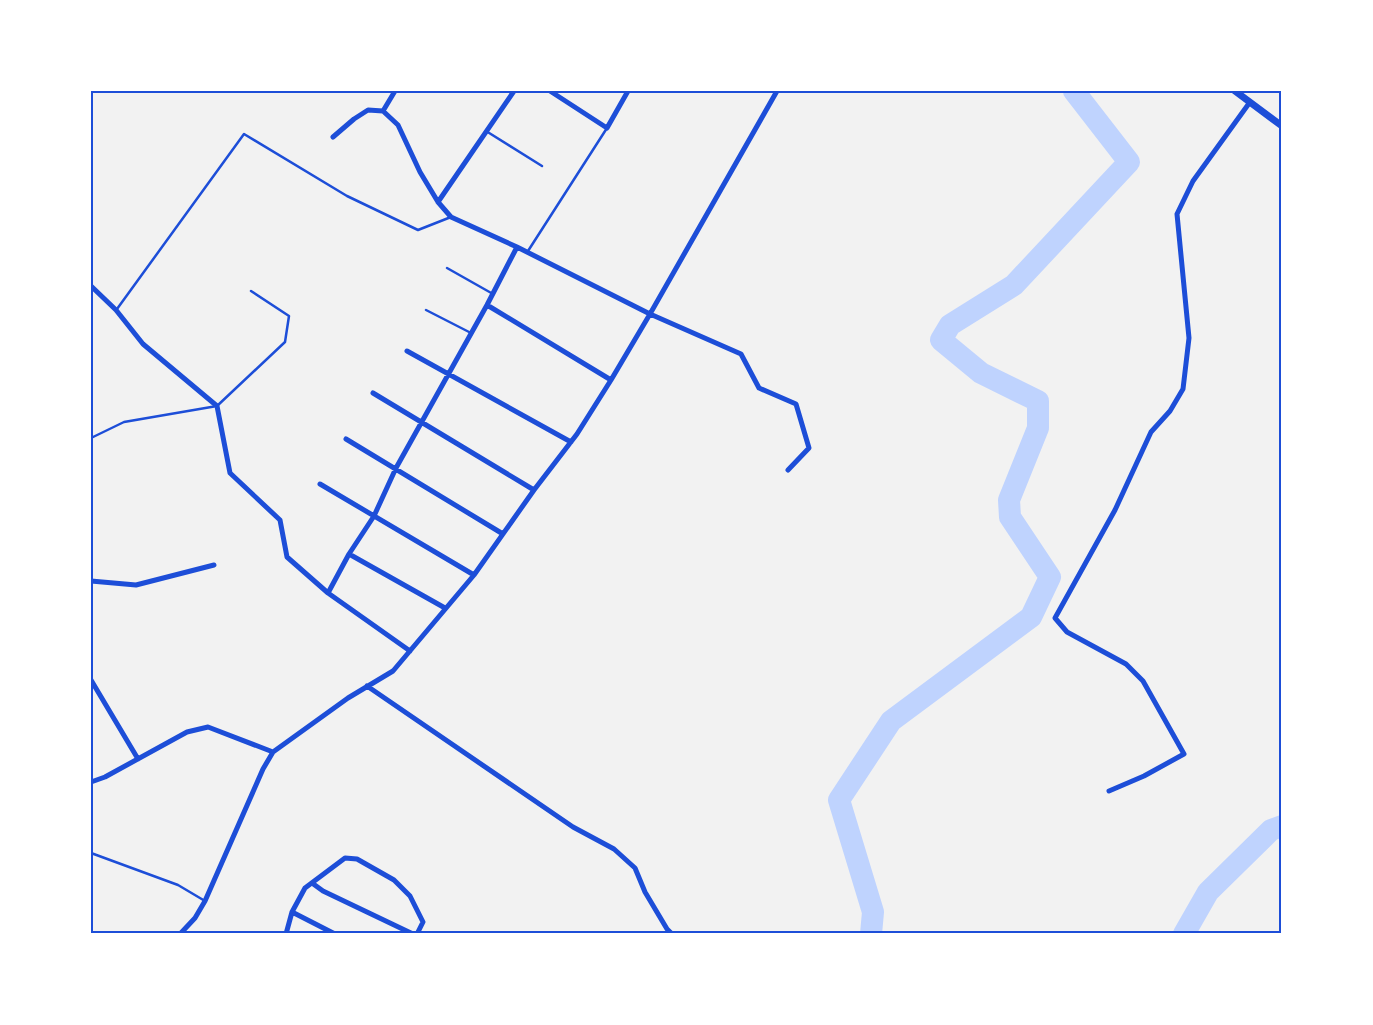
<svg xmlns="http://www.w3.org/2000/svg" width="1373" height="1025" font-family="'Noto Sans',sans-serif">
	<rect width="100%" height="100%" fill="#f2f2f2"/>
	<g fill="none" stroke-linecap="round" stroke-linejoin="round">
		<path stroke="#bfd3fe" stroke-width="22" d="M871 934 873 912 839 800 891 721 1031 617 1050 577 1010 517 1009 500 1038 428V401L981 373 941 340 950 325 1014 285 1129 162 1074 91
			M1184 934 1208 892 1271 830 1282 826"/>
		<path stroke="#1d4ed8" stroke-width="2.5" d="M486 131 542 166
			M528 251 607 128
			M447 268 493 294
			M117 309 244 134 347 196 418 230 451 217
			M426 310 471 333
			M91 438 124 422 217 406 285 342 289 316 251 291
			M91 853 178 885 205 901"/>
		<path stroke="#1d4ed8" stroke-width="5" d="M550 91 607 128 628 91
			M383 111 395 91
			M333 137 354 119 368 110 383 111 398 125 420 172 438 202 451 217 517 247 650 314 741 354 759 388 796 404 809 448 788 470
			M438 202 514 91
			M91 286 116 310 143 344 217 406 230 473 280 520 287 557 328 593 410 651
			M487 305 611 380
			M407 351 571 442
			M373 393 534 490
			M346 439 503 534
			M320 484 474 575
			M349 554 445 608
			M91 581 136 585 214 565
			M328 593 349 554 374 516 396 468 487 305 517 247
			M91 680 138 759
			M367 686 573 827 614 849 635 868 645 892 667 929 672 934
			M91 782 105 777 187 732 208 727 273 752
			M1109 791 1144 776 1184 754 1143 681 1126 664 1067 632 1055 618 1115 510 1151 432 1170 411 1183 389 1189 338 1177 214 1193 181 1250 102
			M312 883 323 891 413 934
			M292 912 335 934
			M180 934 195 918 205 901 263 769 273 752 348 698 393 671 474 575 534 490 577 434 611 380 650 314 777 91
			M286 934 292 912 305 888 345 858 357 859 394 880 410 896 423 922 417 934"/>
		<path stroke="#1d4ed8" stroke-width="7" d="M1235 91 1282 126"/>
	</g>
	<rect width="1373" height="1025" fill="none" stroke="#ffffff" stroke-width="185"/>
	<rect x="92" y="92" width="1188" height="840" fill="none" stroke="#1d4ed8" stroke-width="2"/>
</svg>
